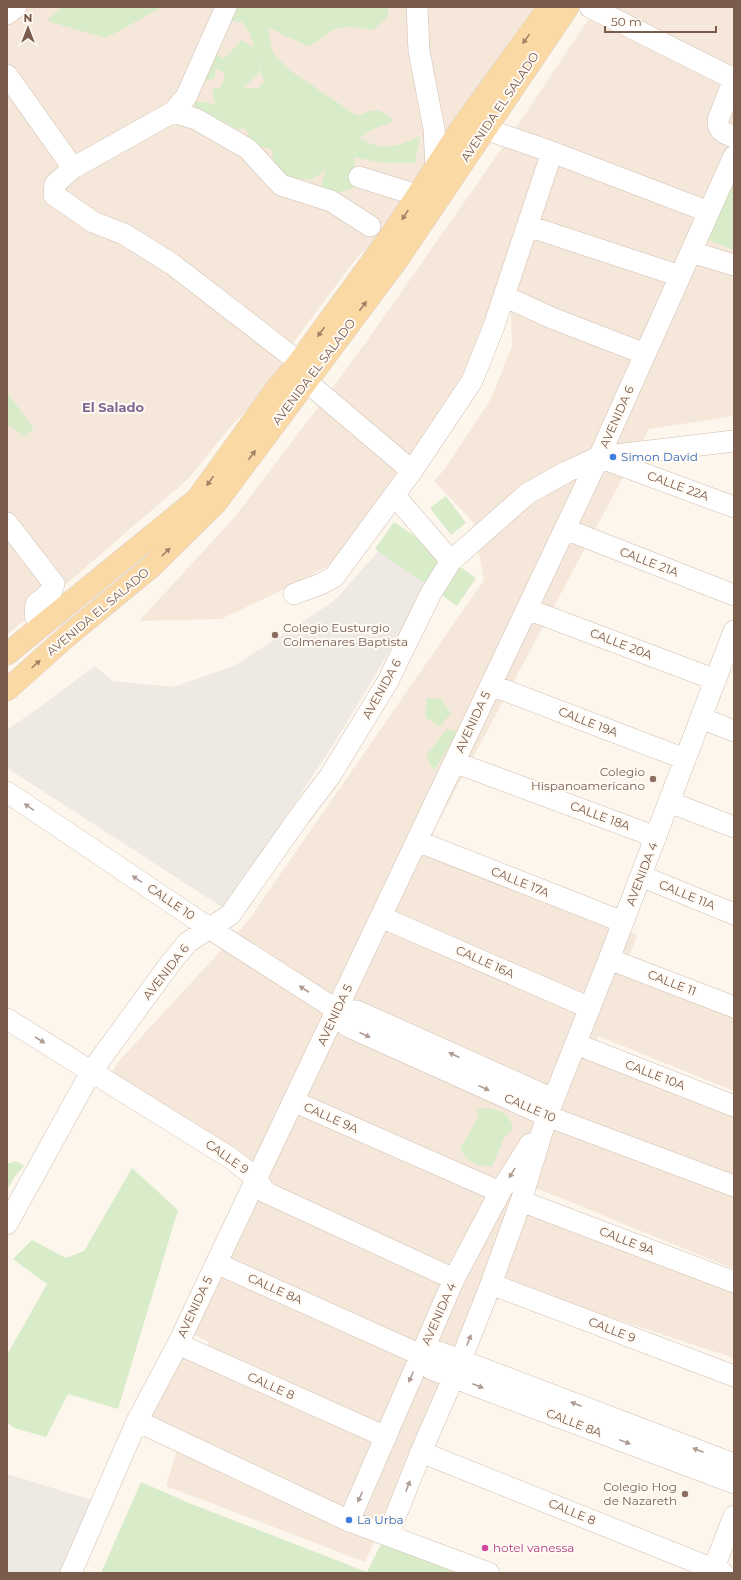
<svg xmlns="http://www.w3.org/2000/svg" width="741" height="1580" font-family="Montserrat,sans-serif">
	<rect width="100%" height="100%" fill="#fdf6ec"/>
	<path fill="#f5e8da" d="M7 7H555L401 223 358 256 281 359 291 367 232 425 189 478 7 635Z
		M597 7H734V416L649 429 427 843 637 935 624 970 734 1013V1091L598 1036 594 1046 734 1103V1269L536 1188 526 1199 734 1284V1358L497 1280 523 1207 365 1562 166 1486 181 1436 148 1421 185 1339 207 1350 209 1342 187 1331 223 1259 254 1188 109 1076 120 1060 248 921 484 580 473 522 434 481 444 470 492 397 512 346 510 295 481 342 447 410 340 559 295 584 221 619 139 621 234 518 326 397 374 331 505 144Z"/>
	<path fill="#efe9e4" d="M400 527 444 561 335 742 225 909 7 768V730L51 699 95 666 113 681 173 687 234 666 334 601Z
		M7 1474 95 1501 65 1573H7Z"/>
	<path fill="#d8ecc9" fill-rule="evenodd" d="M61 7H163L106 38 47 21Z
		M239 7H389L387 18 372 30C359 28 343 24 331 31 321 38 320 41 307 46L267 27 273 53 288 69 357 116C376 108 378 107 394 121L371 130 360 138C383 153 398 146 420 136L415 163H382L354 157 357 187 332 195 320 189 326 170 311 180 284 177 275 171 272 150 251 143 246 129H236L224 122 211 128 196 110 193 101 215 104 212 88H220L224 79V72L215 69V78L196 84 213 52 222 58 226 57 242 40 254 48 250 33 242 22 224 20ZM255 53 264 82 257 89 244 87 260 72Z
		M734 171V250L706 239Z
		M7 392 34 429 24 436 7 424Z
		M446 496 466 523 451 535 430 508Z
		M394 522 476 578 457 606 375 549Z
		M427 698 441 699 451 713 440 727 425 717Z
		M447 729 458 731 434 771 426 756Z
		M487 1108C500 1110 511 1114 513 1129L504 1138 492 1166C477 1167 468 1162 460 1149L478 1117 477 1109Z
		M16 1161 24 1166 15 1176 7 1190V1164Z
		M132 1168 178 1210 118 1409 68 1394 46 1437 14 1428 7 1422V1355L47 1284 13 1259 32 1240 66 1258 84 1251Z
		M141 1482 189 1503 367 1572 385 1536 465 1573H101Z"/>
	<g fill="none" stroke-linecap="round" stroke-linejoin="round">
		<g stroke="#d1beb0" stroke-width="22">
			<path id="minor" d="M226 7 186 97 173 112 73 168 55 184 54 195 93 222 124 234 172 264 299 362
				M417 7 419 51 434 129 436 168
				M590 7 734 79
				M7 14 16 7
				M7 75 73 168
				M734 79 718 120C718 132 724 133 734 137
				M173 112 196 119 248 149 281 185 331 201 370 226
				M485 129 552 152 709 212
				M359 177 417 195
				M528 226 680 276
				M691 252 734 265
				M504 296 552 318 645 354
				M307 382 412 471
				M604 459 734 507
				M395 496 451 561
				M7 523 54 584 51 592 36 604 35 615 40 628
				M565 529 734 595
				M294 594 321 584 334 577 412 471 472 381 494 326 552 152
				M527 609 716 680
				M491 685 685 759
				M701 718 734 731
				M454 762 656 837
				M7 792 209 928 337 1010 347 1026 547 1116 734 1186
				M669 802 734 827
				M417 841 623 922
				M641 876 734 914
				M381 917 590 1008
				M609 959 734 1007
				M337 1010 357 1011 553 1099
				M7 1019 232 1159 256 1178 265 1192 454 1279
				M576 1044 734 1106
				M293 1101 500 1192
				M521 1201 734 1282
				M7 1224 91 1072 172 961 188 942 230 915 299 817 330 776 388 681 431 593 451 561 527 494 566 472 599 457 734 441
				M216 1263 421 1355 431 1369 734 1483
				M491 1284 734 1376
				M178 1344 386 1437
				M421 1355 439 1352 734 1464
				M137 1421 349 1521 489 1573
				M421 1452 723 1573
				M349 1521 454 1279 500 1192 530 1144
				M388 1535 421 1452 461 1360 491 1284 521 1201 547 1116 609 959 734 631
				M71 1573 137 1421 178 1344 599 457 734 156
				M712 1573 734 1516"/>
		</g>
		<g stroke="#dad1cd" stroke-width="23">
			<path id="major" d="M7 654 197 499 277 388 299 362 392 234 462 127 549 7
				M7 690 66 637 151 567 216 503 398 259 568 7"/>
		</g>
		<use href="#minor" stroke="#fff" stroke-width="21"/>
		<use href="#major" stroke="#fbd9a5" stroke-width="22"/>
	</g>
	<defs><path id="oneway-solid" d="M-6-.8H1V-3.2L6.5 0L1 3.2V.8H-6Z"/></defs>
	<g fill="#a18267">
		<use href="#oneway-solid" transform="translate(526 39) rotate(126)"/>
		<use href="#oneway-solid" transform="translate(405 215) rotate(123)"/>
		<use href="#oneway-solid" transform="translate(363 306) rotate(-53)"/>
		<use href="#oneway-solid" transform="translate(321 332) rotate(126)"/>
		<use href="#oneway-solid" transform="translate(252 455) rotate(-53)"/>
		<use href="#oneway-solid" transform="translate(210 481) rotate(126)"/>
		<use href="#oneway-solid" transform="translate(166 552) rotate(-45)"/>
		<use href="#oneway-solid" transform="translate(36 664) rotate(-42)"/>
	</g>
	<g fill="#af9d94">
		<use href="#oneway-solid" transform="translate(29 807) rotate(-146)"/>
		<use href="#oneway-solid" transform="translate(137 879) rotate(-146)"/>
		<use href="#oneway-solid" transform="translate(304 989) rotate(-147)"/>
		<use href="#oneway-solid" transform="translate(365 1035) rotate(24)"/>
		<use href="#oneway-solid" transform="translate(40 1040) rotate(32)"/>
		<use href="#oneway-solid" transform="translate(454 1055) rotate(-156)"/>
		<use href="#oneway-solid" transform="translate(484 1088) rotate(24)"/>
		<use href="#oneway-solid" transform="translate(512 1173) rotate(121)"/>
		<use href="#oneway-solid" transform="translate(469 1340) rotate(-69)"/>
		<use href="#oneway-solid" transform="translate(411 1377) rotate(113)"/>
		<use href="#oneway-solid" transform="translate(478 1386) rotate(21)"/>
		<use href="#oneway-solid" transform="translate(576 1404) rotate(-159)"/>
		<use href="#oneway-solid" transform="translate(625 1442) rotate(21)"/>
		<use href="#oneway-solid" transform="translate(698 1450) rotate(-159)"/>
		<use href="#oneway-solid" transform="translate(408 1486) rotate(-69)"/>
		<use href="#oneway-solid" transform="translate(360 1497) rotate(114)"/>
	</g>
	<g fill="#3f7fe0" stroke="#fffaf3" stroke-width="1.5">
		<circle cx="613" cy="457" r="4"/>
		<circle cx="349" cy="1520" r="4"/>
	</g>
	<g fill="#8d6e63" stroke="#fffaf3" stroke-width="1.5">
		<circle cx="275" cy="635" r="4"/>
		<circle cx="653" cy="779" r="4"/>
		<circle cx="685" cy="1494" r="4"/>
	</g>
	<circle fill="#d1479c" stroke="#fffaf3" stroke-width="1.5" cx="485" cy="1548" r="4"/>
	<g text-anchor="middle" stroke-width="4" stroke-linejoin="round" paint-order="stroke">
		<g font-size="12" fill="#7a5c4d" stroke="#fffaf3">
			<text transform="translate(500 107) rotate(-56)" y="4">AVENIDA EL SALADO</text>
			<text transform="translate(314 372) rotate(-53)" y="4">AVENIDA EL SALADO</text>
			<text transform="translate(617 417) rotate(-66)" y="4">AVENIDA 6</text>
			<text transform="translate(678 486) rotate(20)" y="4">CALLE 22A</text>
			<text transform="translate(649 562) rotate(21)" y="4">CALLE 21A</text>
			<text transform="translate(98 612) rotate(-40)" y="4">AVENIDA EL SALADO</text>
			<text transform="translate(621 644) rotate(21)" y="4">CALLE 20A</text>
			<text transform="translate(382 689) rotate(-61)" y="4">AVENIDA 6</text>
			<text transform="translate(473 722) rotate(-65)" y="4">AVENIDA 5</text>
			<text transform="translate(588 722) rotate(21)" y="4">CALLE 19A</text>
			<text transform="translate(600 816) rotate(20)" y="4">CALLE 18A</text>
			<text transform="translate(642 874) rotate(-69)" y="4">AVENIDA 4</text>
			<text transform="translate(520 882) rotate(22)" y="4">CALLE 17A</text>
			<text transform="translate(687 895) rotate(22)" y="4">CALLE 11A</text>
			<text transform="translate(171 902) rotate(34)" y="4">CALLE 10</text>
			<text transform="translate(485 962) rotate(24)" y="4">CALLE 16A</text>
			<text transform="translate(166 972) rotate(-52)" y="4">AVENIDA 6</text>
			<text transform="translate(672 983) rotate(21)" y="4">CALLE 11</text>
			<text transform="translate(335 1015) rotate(-65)" y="4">AVENIDA 5</text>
			<text transform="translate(655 1075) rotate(21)" y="4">CALLE 10A</text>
			<text transform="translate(530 1108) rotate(23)" y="4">CALLE 10</text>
			<text transform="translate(331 1118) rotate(24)" y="4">CALLE 9A</text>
			<text transform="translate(227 1157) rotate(35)" y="4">CALLE 9</text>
			<text transform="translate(627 1241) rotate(21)" y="4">CALLE 9A</text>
			<text transform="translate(275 1289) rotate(24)" y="4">CALLE 8A</text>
			<text transform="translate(195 1307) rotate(-65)" y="4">AVENIDA 5</text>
			<text transform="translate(439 1314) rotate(-66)" y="4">AVENIDA 4</text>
			<text transform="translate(612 1330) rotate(21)" y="4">CALLE 9</text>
			<text transform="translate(271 1386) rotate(24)" y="4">CALLE 8</text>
			<text transform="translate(574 1423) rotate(21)" y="4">CALLE 8A</text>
			<text transform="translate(572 1512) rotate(22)" y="4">CALLE 8</text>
		</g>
		<g font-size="12" fill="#366cbe" stroke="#fffaf3" text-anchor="start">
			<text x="621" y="461">Simon David</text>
			<text x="357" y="1524">La Urba</text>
		</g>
		<g font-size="12" fill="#785e54" stroke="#fffaf3" text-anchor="end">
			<text x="283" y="632" text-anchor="start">Colegio Eusturgio<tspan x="283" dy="14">Colmenares Baptista</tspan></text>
			<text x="645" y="776">Colegio<tspan x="645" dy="14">Hispanoamericano</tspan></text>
			<text x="677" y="1491">Colegio Hog<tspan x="677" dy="14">de Nazareth</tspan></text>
		</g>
		<g font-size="12" fill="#b23c85" stroke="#fffaf3" text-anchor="start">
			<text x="493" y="1552">hotel vanessa</text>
		</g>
		<g font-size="13" font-weight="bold" fill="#846695" stroke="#fffaf3">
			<text x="113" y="412">El Salado</text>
		</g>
	</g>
	<rect width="741" height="1580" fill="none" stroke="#7a5c4d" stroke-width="16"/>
	<g transform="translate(28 28)" stroke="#fffaf3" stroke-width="3" paint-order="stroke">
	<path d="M0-3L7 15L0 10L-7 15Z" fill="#7a5c4d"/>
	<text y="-6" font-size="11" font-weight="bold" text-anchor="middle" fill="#7a5c4d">N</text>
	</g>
	<path d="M605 26v6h111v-6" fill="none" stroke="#7a5c4d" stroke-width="2"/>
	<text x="611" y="26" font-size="12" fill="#7a5c4d" stroke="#fffaf3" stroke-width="3" paint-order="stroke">50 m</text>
</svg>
